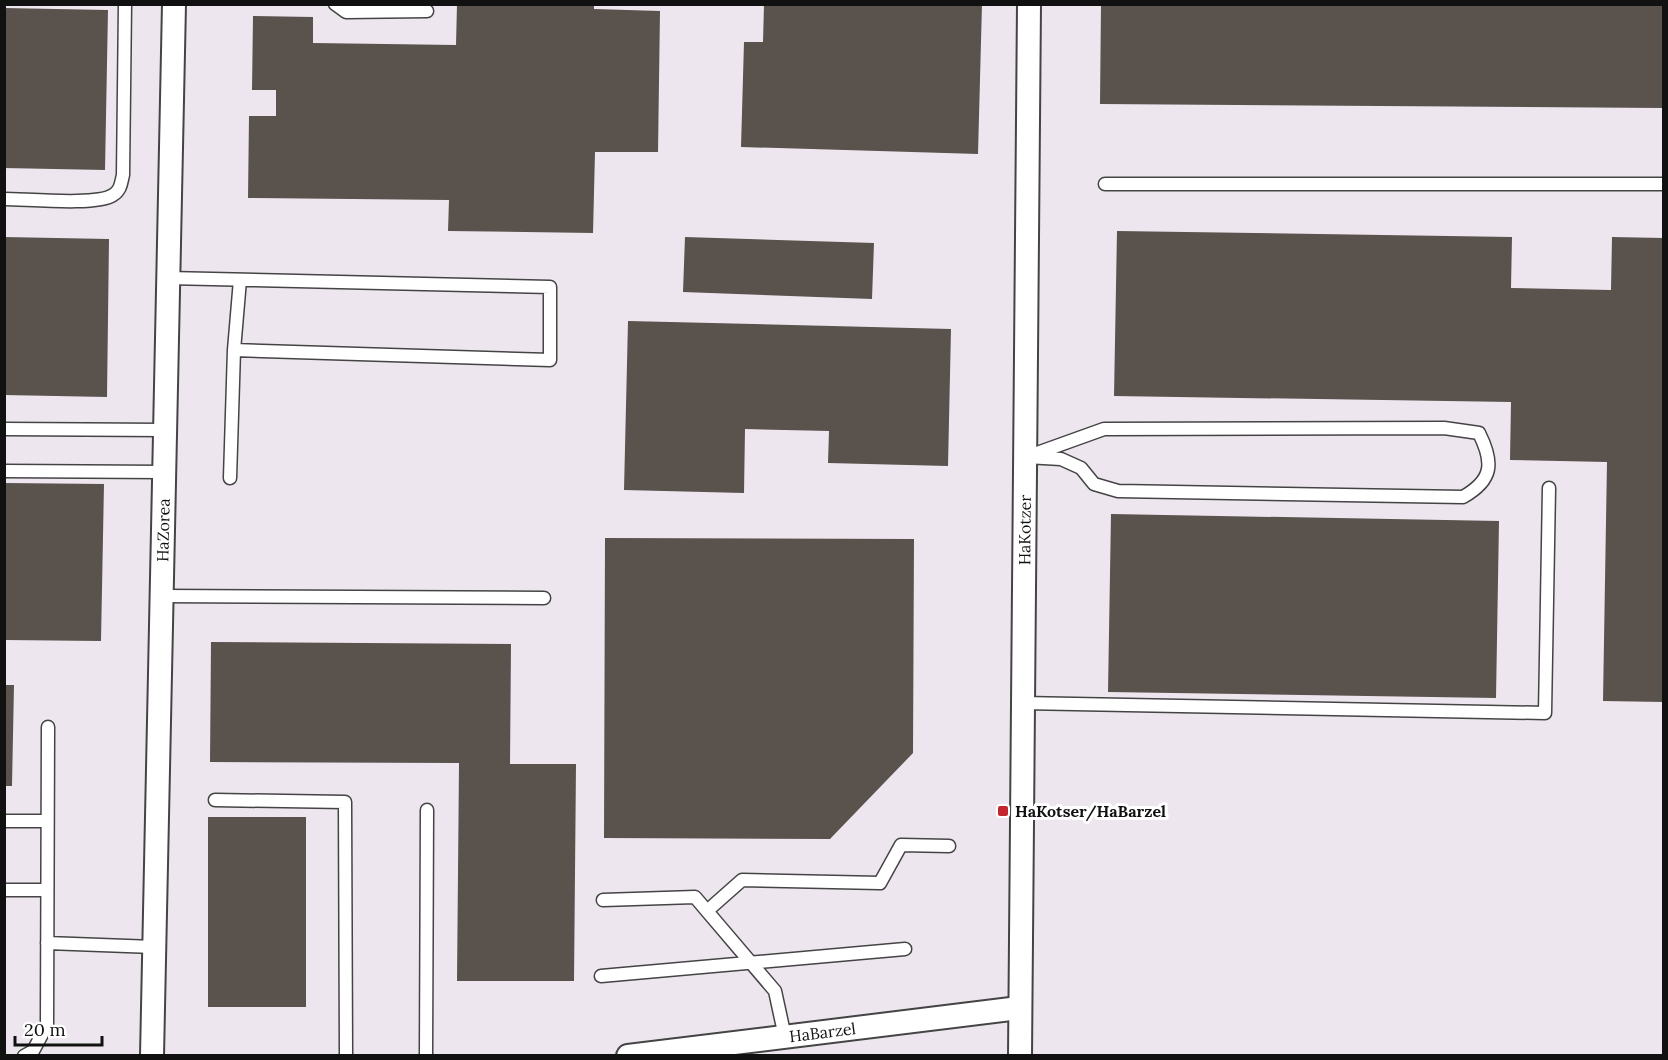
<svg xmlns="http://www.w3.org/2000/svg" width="1668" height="1060" font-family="Lora,serif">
	<rect width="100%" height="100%" fill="#fffdf5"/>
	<path fill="#eee6ef" d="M5 5H1663V1055H5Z"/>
	<path fill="#5a524d" d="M457 4H594V9L660 11 658 152H595L593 233 448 231 449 200 248 198 249 116H276V90H252L253 16 313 17V43L456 45Z
		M764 4H982L978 154 741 147 744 42H763Z
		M1101 4H1664V108L1100 104Z
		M4 8 108 10 105 170 4 168Z
		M1117 231 1512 237 1511 288 1611 290 1612 237 1664 238V702L1603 701 1607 462 1510 460 1511 402 1114 396Z
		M4 237 109 239 107 397 4 395Z
		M685 237 874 243 872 299 683 292Z
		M628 321 951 329 948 466 828 463 829 431 745 429 744 493 624 490Z
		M5 483 104 484 101 641 5 640Z
		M1111 514 1499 521 1496 698 1108 692Z
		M605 538 914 539 913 753 830 839 604 838Z
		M211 642 511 644 510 764H576L574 981H457L459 763 210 762Z
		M4 685H14L12 786H4Z
		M208 817H306V1007H208Z"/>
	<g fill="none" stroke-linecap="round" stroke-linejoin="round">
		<g stroke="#444" stroke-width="15">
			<path id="service" d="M335 4 346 12 427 11
				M1105 184H1664
				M4 199C27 199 97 206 113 195 121 190 121 183 123 175L125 4
				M168 278 550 287V360L234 350 230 478
				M234 350 240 280
				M1444 428 1479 433C1494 463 1493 480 1463 497L1118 491 1094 484 1081 468 1061 459 1026 457 1104 429Z
				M4 429 165 430
				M4 471 164 472
				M161 596 544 598
				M1022 703 1545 713 1549 488
				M215 800 345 802 346 1056
				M4 821H47
				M4 890H47
				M603 900 695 897 775 991 785 1037
				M707 911 742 880 880 883 901 845 949 846
				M47 943 154 947
				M601 976 905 949
				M24 1056 33 1051 47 1025 48 727
				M426 1056 427 810"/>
		</g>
		<g stroke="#444" stroke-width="26">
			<g id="minor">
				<path id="s1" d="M152 1056 174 4"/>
				<path id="s2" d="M628 1056 1019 1008"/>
				<path id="s3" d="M1020 1056 1029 4"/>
			</g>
		</g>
		<use href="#service" stroke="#fff" stroke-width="12"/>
		<use href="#minor" stroke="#fff" stroke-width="22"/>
	</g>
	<rect fill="#c4262e" stroke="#fff" stroke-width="2" x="997" y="805" width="12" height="12" rx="3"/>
	<g text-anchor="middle" stroke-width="6" stroke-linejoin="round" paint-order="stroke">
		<g font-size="16" fill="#111" stroke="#fff">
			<text dy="6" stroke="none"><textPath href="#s1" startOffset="526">HaZorea</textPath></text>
			<text dy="6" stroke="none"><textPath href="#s3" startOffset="526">HaKotzer</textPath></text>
			<text dy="6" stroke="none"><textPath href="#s2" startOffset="196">HaBarzel</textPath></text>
		</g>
		<g font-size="16" font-weight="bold" fill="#111" stroke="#fff" text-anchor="start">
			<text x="1015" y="817">HaKotser/HaBarzel</text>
		</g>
	</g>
	<rect width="1668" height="1060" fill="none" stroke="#111111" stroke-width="12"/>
	<path d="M15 1036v9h87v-9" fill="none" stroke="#111111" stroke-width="3"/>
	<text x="24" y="1036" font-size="18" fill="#111111" stroke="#ffffff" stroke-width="4.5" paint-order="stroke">20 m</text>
</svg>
